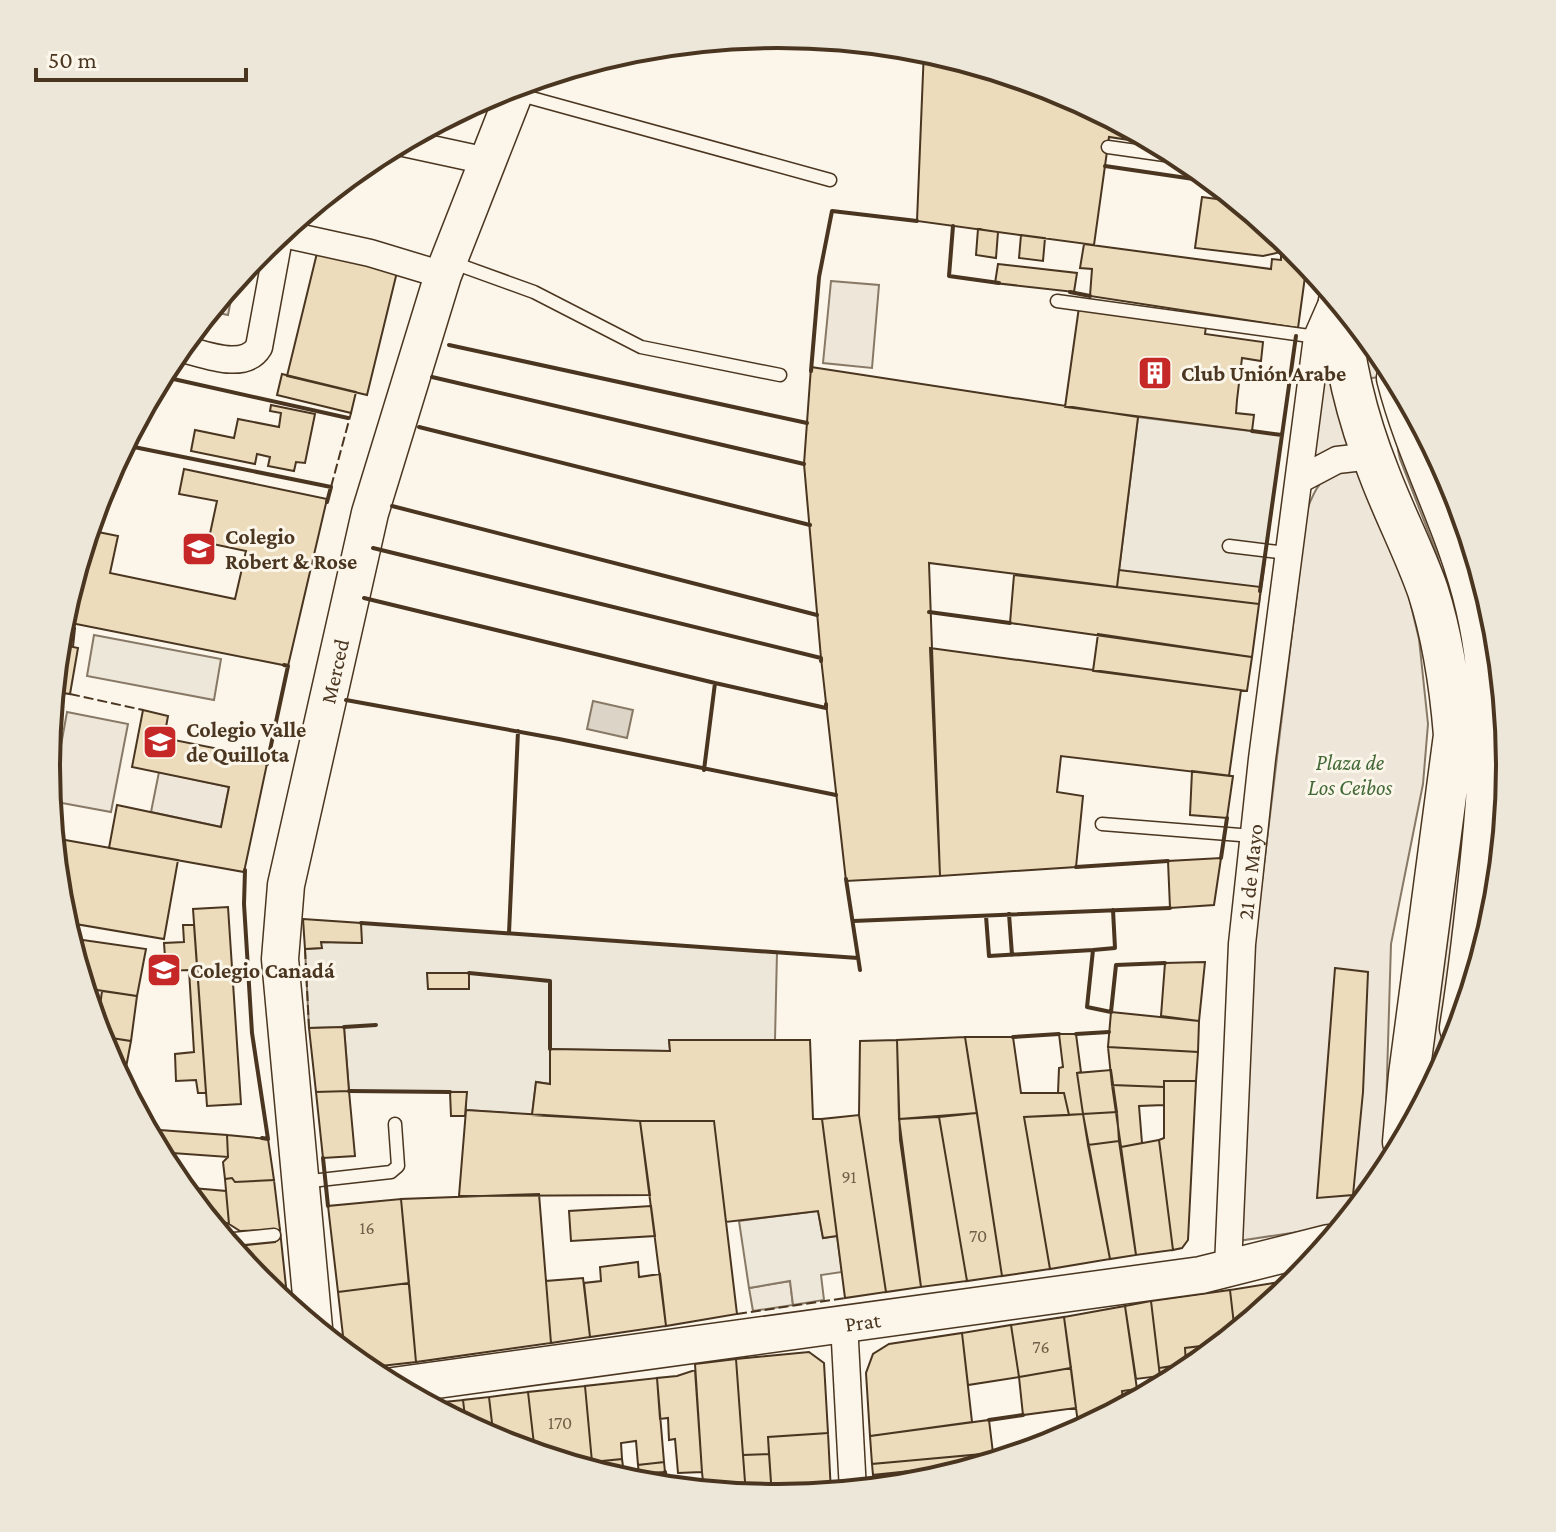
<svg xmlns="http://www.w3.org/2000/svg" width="1556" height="1532" font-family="'Crimson Pro',serif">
	<rect width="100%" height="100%" fill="#fbf6e9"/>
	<path fill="#ede6d9" stroke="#887966" stroke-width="2" d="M235 279 228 315 209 311Z
		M831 281 879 285 872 368 823 363Z
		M1355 321 1371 340 1379 377 1365 379Z
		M1327 346 1352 446 1311 457Z
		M1404 447 1467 601 1474 824 1436 1080 1414 1121 1445 584 1437 554 1400 459 1398 450Z
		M1345 468 1361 473 1404 576 1419 639 1428 724 1423 784 1391 944 1384 1176 1344 1225 1238 1241 1250 980 1307 510C1315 488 1322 475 1345 468Z
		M67 712 128 724 111 812 51 801Z
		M159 772 229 787 221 827 151 812Z
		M790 1281 793 1305 753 1311 749 1288Z"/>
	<path fill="#ede7d9" stroke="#887966" stroke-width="2" d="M1138 417 1282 435 1259 604 1117 587Z
		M94 635 221 659 214 700 87 676Z
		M361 923 777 952 775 1040H669L670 1051 550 1049V1084L536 1082 532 1115 466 1110V1092L349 1091 344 1027 309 1028 305 949 321 948V942L361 943Z
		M818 1211 823 1238 837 1236 842 1272 821 1275 824 1300 793 1305 790 1281 749 1288 739 1221Z"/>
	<path fill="#dcd4c6" stroke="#887966" stroke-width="2" d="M593 701 633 710 627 738 587 729Z"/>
	<path fill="#ecdcbc" stroke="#4a3520" stroke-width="2" d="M924 49 1059 90 1162 145 1109 137 1094 245 917 221Z
		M1202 197 1239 202 1286 241 1285 251 1263 256 1195 248Z
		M978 229 998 232 996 258 976 255Z
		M1021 235 1045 238 1043 261 1019 258Z
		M1084 244 1271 269 1272 259 1281 260V256L1304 258 1307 262 1298 328 1090 296 1092 269 1080 268Z
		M317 253 397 272 367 395 287 376Z
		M998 264 1077 273 1074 292 995 283Z
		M1079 307 1206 326 1205 334 1263 342 1261 361 1242 358 1237 400 1236 413 1254 415 1252 431 1065 407Z
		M811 367 1138 417 1117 587 929 563 940 876 846 881 821 658 804 464Z
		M282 374 356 392 351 413 277 395Z
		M271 405 315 414 305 463 296 462 294 471 268 466 270 457 257 454 255 464 191 451 195 430 234 438 238 419 279 427 281 413 270 411Z
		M184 469 327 499 288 666 61 621 88 530 118 536 110 573 235 599 246 551 208 543 217 501 179 494Z
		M106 478 99 515 93 514 102 485Z
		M1119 570 1261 587 1259 604 1117 587Z
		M1014 575 1259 604 1252 657 1010 623Z
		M60 626 75 628 73 647 78 648 70 694 56 692 49 733Z
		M1098 634 1252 657 1247 691 1093 671Z
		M930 648 1241 690 1229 776 1061 756 1057 792 1083 796 1076 867 940 876Z
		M143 710 168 716 164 738 268 759 244 872 109 848 117 805 221 827 229 787 132 767Z
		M1192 771 1233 776 1227 818 1190 815Z
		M54 838 178 860 164 939 64 922 60 908Z
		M1221 858 1214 905 1170 908 1168 861Z
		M228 907 241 1104 207 1106 193 909Z
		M303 919 361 923 362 943 321 942 322 948 305 949Z
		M183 925H194L206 1093H198L196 1080 176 1081 175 1054 194 1052 189 970 166 971 164 943 184 942Z
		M69 938 146 949 137 996 84 988Z
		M1205 962 1199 1021 1161 1016 1165 963Z
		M1335 968 1368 972 1363 1092 1353 1195 1317 1198Z
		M427 973H469V989H428Z
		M84 988 96 990 92 1013Z
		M102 991 137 996 131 1041 99 1036 97 1029Z
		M1111 1012 1199 1021 1198 1052 1108 1047Z
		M344 1027 349 1091 316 1092 309 1028Z
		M1059 1034H1076L1081 1072 1077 1073 1083 1114 1069 1115 1064 1093H1058L1059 1068 1063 1067Z
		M99 1036 131 1041 124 1078 118 1077Z
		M965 1037 977 1113 899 1119 897 1040Z
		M965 1037H1013L1021 1093H1064L1069 1115 1024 1117 1050 1269 1002 1276Z
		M669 1040H810L813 1119H822L837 1236 823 1238 818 1211 726 1222 714 1121H640L532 1115 536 1082 550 1084V1049L670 1051Z
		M897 1040 900 1140 921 1287 886 1292 859 1115 860 1041Z
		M1108 1047 1198 1052 1196 1081H1164V1087L1112 1085Z
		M1111 1070 1117 1112 1083 1114 1077 1073Z
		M1164 1081H1196L1188 1240 1182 1248 1173 1250 1159 1140 1164 1138Z
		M1112 1085 1164 1087V1105L1139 1106 1142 1143 1121 1147Z
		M349 1091 355 1156 323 1158 316 1092Z
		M450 1092H467L465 1116H451Z
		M466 1110 640 1121 650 1195 459 1196Z
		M1117 1112 1119 1141 1088 1145 1083 1114Z
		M977 1113 1002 1276 967 1281 939 1117Z
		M1083 1114 1110 1259 1050 1269 1024 1117Z
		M859 1115 886 1292 845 1298 822 1119Z
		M939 1117 967 1281 921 1287 899 1119Z
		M640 1121H714L737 1314 666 1326Z
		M146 1129 227 1135 228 1157 158 1152Z
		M227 1135 268 1139 274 1180 235 1182 232 1178 225 1179 223 1162 228 1157Z
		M1159 1140 1173 1250 1136 1255 1121 1147Z
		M1119 1141 1136 1255 1110 1259 1088 1145Z
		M232 1178 235 1182 274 1180 280 1230 240 1231 229 1224 225 1179Z
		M181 1187 226 1191 229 1224 203 1214Z
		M539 1194 551 1343 416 1362 401 1199Z
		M401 1199 409 1283 338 1292 328 1206Z
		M651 1206 655 1236 571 1241 569 1211Z
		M280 1230 287 1296 276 1297 260 1283 230 1247 275 1242 274 1231Z
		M638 1262 639 1277 660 1274 666 1326 590 1337 584 1283 601 1281 600 1267Z
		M583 1278 590 1337 551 1343 546 1281Z
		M1299 1279 1295 1284 1235 1333 1230 1290Z
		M409 1283 416 1362 363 1368 345 1353 338 1292Z
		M1230 1290 1235 1333 1218 1348 1217 1344 1185 1348 1186 1365 1159 1368 1151 1301Z
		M1151 1301 1160 1376 1136 1379 1125 1306Z
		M1125 1306 1137 1389 1122 1391 1124 1407 1079 1431 1064 1317Z
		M1064 1317 1071 1368 1019 1377 1011 1325Z
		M1011 1325 1019 1377 968 1385 962 1333Z
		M962 1333 972 1422 870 1436 866 1373 873 1354 889 1344Z
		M1217 1344 1218 1348 1174 1381 1172 1366 1186 1365 1185 1348Z
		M809 1352 824 1363 828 1433 768 1437 769 1454 743 1455 736 1359Z
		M736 1359 743 1455 746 1495 704 1491 702 1472 695 1364Z
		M1172 1366 1174 1381 1161 1387 1159 1368Z
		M1071 1368 1076 1408 1023 1415 1019 1377Z
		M695 1370 702 1472 678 1473 675 1439 669 1440 668 1418 660 1419 657 1378 677 1376Z
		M657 1378 664 1462 638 1465 636 1441 621 1443 622 1459 592 1462 585 1386Z
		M585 1386 592 1462 593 1471 535 1453 528 1392Z
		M1137 1389 1138 1400 1124 1407 1122 1391Z
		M528 1392 535 1453 494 1440 489 1397Z
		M489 1397 494 1440 466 1425 463 1400Z
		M463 1400 466 1425 435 1409 434 1403Z
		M989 1420 993 1453 872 1464 870 1436Z
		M828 1433 831 1493 772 1497 768 1437Z
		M769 1454 772 1497 746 1495 743 1455Z
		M983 1454V1464L873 1475 872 1464Z
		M622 1459 625 1481 593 1471 592 1462Z
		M664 1462 665 1472 648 1473 649 1485 640 1484 638 1465Z
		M988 1463 920 1484 874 1489 873 1475Z"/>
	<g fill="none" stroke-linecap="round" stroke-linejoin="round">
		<g stroke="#4a3520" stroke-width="15">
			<path id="lane" d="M517 94 830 180
				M1108 147 1186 158
				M451 262 534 292 641 347 780 375
				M1057 301 1317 337
				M1229 546 1287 553
				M1102 824 1253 836
				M302 1182 391 1172 398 1166 395 1124
				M221 1236 234 1239 274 1235"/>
		</g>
		<g stroke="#4a3520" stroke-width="29">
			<g id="street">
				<path d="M399 142 487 161"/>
				<path d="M279 233 370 253 443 275"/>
				<path d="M179 348C202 353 244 372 259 347L280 233"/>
				<path d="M1299 480 1337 460 1372 456"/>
				<path id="s1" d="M1228 1267 1242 944 1262 759 1317 337 1335 296"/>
				<path d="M844 1323 853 1491"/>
			</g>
		</g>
		<g stroke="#4a3520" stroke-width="39">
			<g id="secondary">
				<path id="s2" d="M314 1328 280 959 286 885 370 513 443 275 518 84"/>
				<path id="s3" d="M393 1386 1201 1275 1329 1243"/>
			</g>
		</g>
		<g stroke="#4a3520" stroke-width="43">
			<path id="primary" d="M1339 301C1343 360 1357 418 1379 473 1394 513 1414 551 1428 591 1443 638 1450 686 1454 735L1409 1075 1403 1142
				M1397 378C1417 457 1458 528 1476 607 1495 688 1490 766 1482 848 1476 909 1470 968 1460 1028"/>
		</g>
		<use href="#lane" stroke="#fbf6e9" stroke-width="12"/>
		<use href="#street" stroke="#fbf6e9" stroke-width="26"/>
		<use href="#secondary" stroke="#fbf6e9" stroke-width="36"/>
		<use href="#primary" stroke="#fbf6e9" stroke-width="40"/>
		<path stroke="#4a3520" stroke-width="2" stroke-dasharray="10 4" stroke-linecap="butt" d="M331 487 351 413
			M70 694 143 710
			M305 949 309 1028
			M737 1314 845 1298"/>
		<path stroke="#4a3520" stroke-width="4" d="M1105 166 1214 182
			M953 226 949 276 999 283
			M1070 292 1090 296
			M449 345 807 423
			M811 371 819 277 832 211 917 221
			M160 376 348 418
			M432 377 804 464
			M419 427 810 525
			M1252 431 1282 435 1260 591
			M1282 435 1296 336
			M124 445 331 487 327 502
			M392 506 817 615
			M373 548 821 658V661
			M364 598 715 683 704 770
			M929 612 1010 623
			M715 683 826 708V704
			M346 700 559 739 836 795
			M267 764 288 666 284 665
			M1221 858 1227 818
			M1076 867 1168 861
			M245 870 244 904 252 1033 268 1139 262 1138
			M846 879 860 970
			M1009 914 1012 955
			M986 916 989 956 1093 950 1087 1007 1111 1012 1116 965 1165 963
			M853 921 1170 908
			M361 923 858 958
			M509 933 518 731
			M1093 950 1115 948 1113 910
			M469 973 550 981V1049
			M344 1027 376 1025
			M1076 1034 1109 1032
			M1013 1037 1059 1034
			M349 1091 450 1092
			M323 1158 328 1206
			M989 1420 1023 1415
			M993 1453 1018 1450V1454
			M665 1472 666 1487"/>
	</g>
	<defs>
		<g id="building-square" transform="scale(1.8)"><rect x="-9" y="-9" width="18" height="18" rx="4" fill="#c62828" stroke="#fbf6e9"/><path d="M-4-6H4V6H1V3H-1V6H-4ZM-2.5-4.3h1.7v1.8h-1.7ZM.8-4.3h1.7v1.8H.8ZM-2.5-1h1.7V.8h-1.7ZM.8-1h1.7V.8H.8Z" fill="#fff"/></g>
		<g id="school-square" transform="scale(1.8)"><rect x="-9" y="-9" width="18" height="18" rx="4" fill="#c62828" stroke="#fbf6e9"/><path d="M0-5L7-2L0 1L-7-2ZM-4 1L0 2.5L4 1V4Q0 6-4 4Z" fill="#fff"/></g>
	</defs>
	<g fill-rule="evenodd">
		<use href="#building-square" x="1155" y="373"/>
		<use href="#school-square" x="199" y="549"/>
		<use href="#school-square" x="160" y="742"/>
		<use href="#school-square" x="164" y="970"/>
	</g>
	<g text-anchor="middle" stroke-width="6" stroke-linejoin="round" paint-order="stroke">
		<g font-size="18" fill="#725f47">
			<text x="849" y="1183">91</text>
			<text x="367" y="1234">16</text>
			<text x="978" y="1242">70</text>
			<text x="1041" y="1353">76</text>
			<text x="560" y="1429">170</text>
		</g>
		<g font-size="22" font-weight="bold" fill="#4a3520" stroke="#fbf6e9" text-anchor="start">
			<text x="1181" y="381">Club Unión Arabe</text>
			<text x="225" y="544">Colegio<tspan x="225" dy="25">Robert &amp; Rose</tspan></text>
			<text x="186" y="737">Colegio Valle<tspan x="186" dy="25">de Quillota</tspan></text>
			<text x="190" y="978">Colegio Canadá</text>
		</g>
		<g font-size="22" fill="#4a3520" stroke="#fbf6e9">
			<text dy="8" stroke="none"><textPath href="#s2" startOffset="664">Merced</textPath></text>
			<text dy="8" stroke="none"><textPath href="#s1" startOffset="396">21 de Mayo</textPath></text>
			<text dy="8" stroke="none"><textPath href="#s3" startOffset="474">Prat</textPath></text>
		</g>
		<g font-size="22" font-style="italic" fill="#436837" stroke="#fbf6e9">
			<text x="1350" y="770">Plaza de<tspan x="1350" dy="25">Los Ceibos</tspan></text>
		</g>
	</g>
	<path d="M0 0H1556V1532H0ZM60 766a718 718 0 1 1 1436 0a718 718 0 1 1-1436 0Z" fill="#ede7d9" fill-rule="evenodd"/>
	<path fill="none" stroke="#4a3520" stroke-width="4" d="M60 766a718 718 0 1 1 1436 0a718 718 0 1 1-1436 0Z"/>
	<path d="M36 68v12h210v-12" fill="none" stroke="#4a3520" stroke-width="4"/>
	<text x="48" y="68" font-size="24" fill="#4a3520" stroke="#fbf6e9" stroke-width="6" paint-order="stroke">50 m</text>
</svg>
